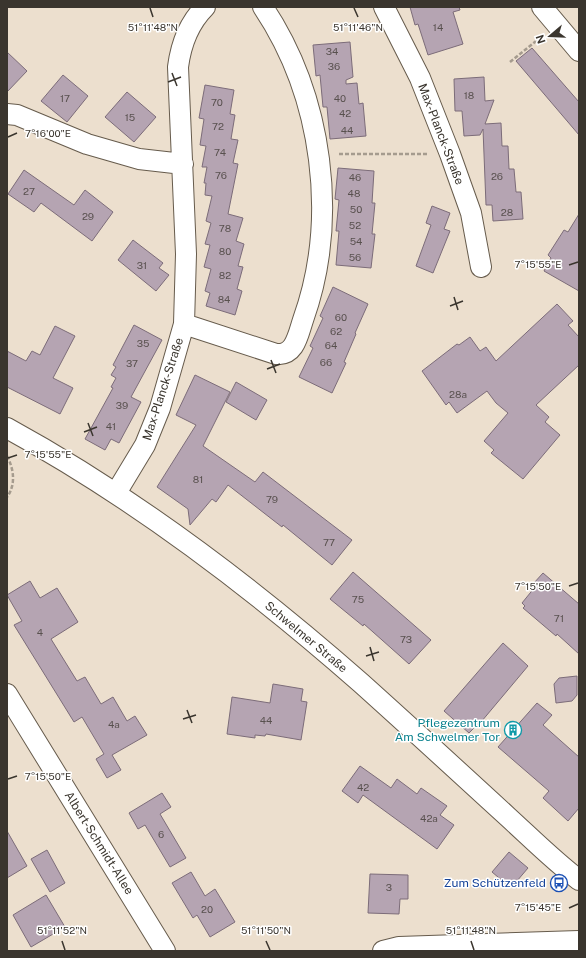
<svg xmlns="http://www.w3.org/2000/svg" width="586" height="958" font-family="'Public Sans',sans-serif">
	<rect width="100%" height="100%" fill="#ecdfce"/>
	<path fill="#b5a4b2" stroke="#7c6c79" d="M410 7H459L460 10 453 12 463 44 428 55 418 24 415 25Z
		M350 42 353 77 346 80V84L357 83 359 104 363 103 366 136 330 139 327 107H323L320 75 316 76 313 45Z
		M532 48 579 102V135L516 61Z
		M7 52 27 71 7 92Z
		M63 75 88 96 67 122 41 101Z
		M484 77 485 101 494 100 485 124 501 123 502 146H508L509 169H514L516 192H521L523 219 493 221 492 205H486L483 129 480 135 464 136 462 111H455L454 79Z
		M205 85 234 90 230 114 235 115 231 139 238 140 233 163 238 164 228 214 243 218 236 241 244 244 238 266 243 267 237 289 242 291 235 315 206 306 210 293 205 291 211 269 204 267 210 245 205 244 211 223 206 221 212 196 205 195 206 183H204L207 167H202L206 146 200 145 204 119 199 118Z
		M127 92 156 117 134 142 105 117Z
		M338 168 374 171 372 203H375L372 234H375L371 268 336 265 339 231H336L339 200 335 199Z
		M24 170 74 205 85 190 113 212 92 241 41 203 34 212 8 194Z
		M432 206 450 213 444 229 450 231 433 273 416 266 431 225 426 223Z
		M579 214V291L544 271 551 258 548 255 564 230 568 232Z
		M133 240 163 263 159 268 169 275 156 291 118 260Z
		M333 287 368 304 355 333 356 334 344 362 346 363 332 393 299 377 313 348 310 346 323 318 320 316Z
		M557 304 573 321 568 325 579 337V365L536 405 549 417 545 422 560 435 523 479 491 453 494 450 484 441 508 413 496 403 487 391 457 413 449 402 446 405 422 371 457 344 459 345 470 337 480 351 486 347 496 361Z
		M134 325 162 340 131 397 141 402 119 443 111 439 105 450 85 439 113 388 111 387 116 378 111 375 116 367 113 365Z
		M55 326 75 336 53 378 73 388 60 414 7 387V351L26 361 32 351 40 355Z
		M195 375 230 392 203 446 255 482 263 472 352 540 332 565 283 525 282 527 228 485 216 502 212 499 190 525 188 509 157 487 196 425 176 415Z
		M236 382 267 400 256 420 226 402Z
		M353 572 431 640 409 664 364 624 363 626 330 599Z
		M543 573 579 604V654L557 634 556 636 523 608 525 606 522 603 535 587 533 584Z
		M30 581 40 598 57 588 78 622 51 639 77 681 85 677 101 704 113 697 127 721 135 716 147 735 112 755 121 770 107 778 96 759 104 754 82 717 74 722 14 625 22 621 7 595Z
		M503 643 528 666 476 728 475 727 469 733 444 711Z
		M577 676V695L572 701 556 703 554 684 559 678Z
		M273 684 303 689 301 701 307 702 301 740 266 734 265 736 255 735V738L227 734 232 697 270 703Z
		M537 703 552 715 543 725 579 757V808L568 821 543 798 549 791 498 747Z
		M360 766 391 788 397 779 417 794 421 788 447 806 440 815 454 825 437 849 363 795 358 803 342 791Z
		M162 793 171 807 160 814 186 858 170 867 145 825 138 829 129 813Z
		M7 831 27 866 7 878Z
		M47 850 65 883 50 892 31 859Z
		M509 852 528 868 511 888 492 872Z
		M191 872 205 896 215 889 235 922 210 937 197 915 193 918 172 883Z
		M370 874 408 875V899H400L399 914 368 913Z
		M46 895 65 927 31 947 13 915Z"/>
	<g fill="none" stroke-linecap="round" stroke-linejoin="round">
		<g stroke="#665b4c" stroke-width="22">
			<path id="minor" d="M384 7 420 78 450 154 471 213 481 267
				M542 7 579 51
				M7 114 17 115 87 144 139 159 183 164
				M184 324 276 354C295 356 298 335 303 320 339 219 323 97 263 7
				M7 428C135 498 252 587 361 683 410 727 459 772 508 817 531 838 554 861 579 880
				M116 493 145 445 160 408 184 324 186 254 178 67C181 44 189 23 205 7
				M7 694 165 951
				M383 951 399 947 579 941"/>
		</g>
		<path stroke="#a59b8e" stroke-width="2.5" stroke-dasharray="4 2" stroke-linecap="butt" d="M510 62 541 37
			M339 154H428
			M7 456C14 469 16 485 7 497"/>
		<use href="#minor" stroke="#fff" stroke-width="20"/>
	</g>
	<path fill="none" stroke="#3a352e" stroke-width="1.5" d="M150 8 153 17M354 8 358 17M172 73 177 86M168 82 181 77M8 137 17 133M569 265 578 262M454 297 458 310M450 306 463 301M271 360 276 373M267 369 280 364M88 423 93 436M84 432 97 427M8 458 17 455M569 586 578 583M370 647 374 661M366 656 379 652M187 710 192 723M183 719 196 715M8 779 17 776M569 908 578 904M62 941 65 950M266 941 270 950M471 941 474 950"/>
	<defs>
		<g id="building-ring" transform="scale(0.9)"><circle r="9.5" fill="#fff" stroke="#0f9aa8" stroke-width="1.5"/><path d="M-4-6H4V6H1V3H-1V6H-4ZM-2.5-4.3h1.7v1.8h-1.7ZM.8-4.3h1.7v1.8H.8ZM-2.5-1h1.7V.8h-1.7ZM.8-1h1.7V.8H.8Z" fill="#0f9aa8"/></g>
		<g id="bus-ring" transform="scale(0.9)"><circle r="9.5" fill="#fff" stroke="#1a4fb4" stroke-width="1.5"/><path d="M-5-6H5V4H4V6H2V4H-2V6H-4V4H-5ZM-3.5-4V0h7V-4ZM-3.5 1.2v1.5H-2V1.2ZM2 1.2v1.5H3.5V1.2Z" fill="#1a4fb4"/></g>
	</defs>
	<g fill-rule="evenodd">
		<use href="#building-ring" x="513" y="730"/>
		<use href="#bus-ring" x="559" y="883"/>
	</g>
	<g text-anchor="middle" stroke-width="3" stroke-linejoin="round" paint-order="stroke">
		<g font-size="10" fill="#59514f">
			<text x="438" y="31">14</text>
			<text x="332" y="55">34</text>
			<text x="334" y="70">36</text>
			<text x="469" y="99">18</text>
			<text x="65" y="102">17</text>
			<text x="340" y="102">40</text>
			<text x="217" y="106">70</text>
			<text x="345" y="117">42</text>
			<text x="130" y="121">15</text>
			<text x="218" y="130">72</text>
			<text x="347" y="134">44</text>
			<text x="220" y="156">74</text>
			<text x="221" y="179">76</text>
			<text x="497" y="180">26</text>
			<text x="355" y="181">46</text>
			<text x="29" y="195">27</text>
			<text x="354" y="197">48</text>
			<text x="356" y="213">50</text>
			<text x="507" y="216">28</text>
			<text x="88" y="220">29</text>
			<text x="355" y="229">52</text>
			<text x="225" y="232">78</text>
			<text x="356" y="245">54</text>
			<text x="225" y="255">80</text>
			<text x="355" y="261">56</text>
			<text x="142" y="269">31</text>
			<text x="225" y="279">82</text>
			<text x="224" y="303">84</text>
			<text x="341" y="321">60</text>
			<text x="336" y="335">62</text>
			<text x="143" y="347">35</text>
			<text x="331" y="349">64</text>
			<text x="326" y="366">66</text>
			<text x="132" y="367">37</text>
			<text x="458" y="398">28a</text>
			<text x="122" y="409">39</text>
			<text x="111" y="430">41</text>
			<text x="198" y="483">81</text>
			<text x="272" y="503">79</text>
			<text x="329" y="546">77</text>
			<text x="358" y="603">75</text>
			<text x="559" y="622">71</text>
			<text x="40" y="636">4</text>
			<text x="406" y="643">73</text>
			<text x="266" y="724">44</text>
			<text x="114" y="728">4a</text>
			<text x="363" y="791">42</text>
			<text x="429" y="822">42a</text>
			<text x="161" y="838">6</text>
			<text x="389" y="891">3</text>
			<text x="207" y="913">20</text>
		</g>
		<g font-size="12" fill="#3a352e" stroke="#fff">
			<text transform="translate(441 134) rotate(69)" y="4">Max-Planck-Straße</text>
			<text transform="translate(163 389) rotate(-72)" y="4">Max-Planck-Straße</text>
			<text transform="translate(306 637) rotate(40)" y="4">Schwelmer Straße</text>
			<text transform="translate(99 843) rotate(58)" y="4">Albert-Schmidt-Allee</text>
		</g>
		<g font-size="12" fill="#0d838f" stroke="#fff" text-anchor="end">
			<text x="500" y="727">Pflegezentrum<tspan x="500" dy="14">Am Schwelmer Tor</tspan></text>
		</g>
		<g font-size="12" fill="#164399" stroke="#fff" text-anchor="end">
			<text x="546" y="887">Zum Schützenfeld</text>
		</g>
	</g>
	<g font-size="10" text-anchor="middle" fill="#3a352e" stroke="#fff" stroke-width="3" stroke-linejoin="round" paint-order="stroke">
		<text x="153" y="31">51°11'48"N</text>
		<text x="358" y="31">51°11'46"N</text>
		<text x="48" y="137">7°16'00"E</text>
		<text x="538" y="268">7°15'55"E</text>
		<text x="48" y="458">7°15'55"E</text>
		<text x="538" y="590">7°15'50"E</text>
		<text x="48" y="780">7°15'50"E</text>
		<text x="538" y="911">7°15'45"E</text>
		<text x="62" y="934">51°11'52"N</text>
		<text x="266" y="934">51°11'50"N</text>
		<text x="471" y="934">51°11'48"N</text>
	</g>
	<rect width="586" height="958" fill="none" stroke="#3a352e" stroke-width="16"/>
	<g transform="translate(550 36) rotate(251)" stroke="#ffffff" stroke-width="3" paint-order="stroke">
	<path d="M0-3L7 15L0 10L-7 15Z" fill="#3a352e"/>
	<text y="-6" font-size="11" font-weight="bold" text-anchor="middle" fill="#3a352e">N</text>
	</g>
</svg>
